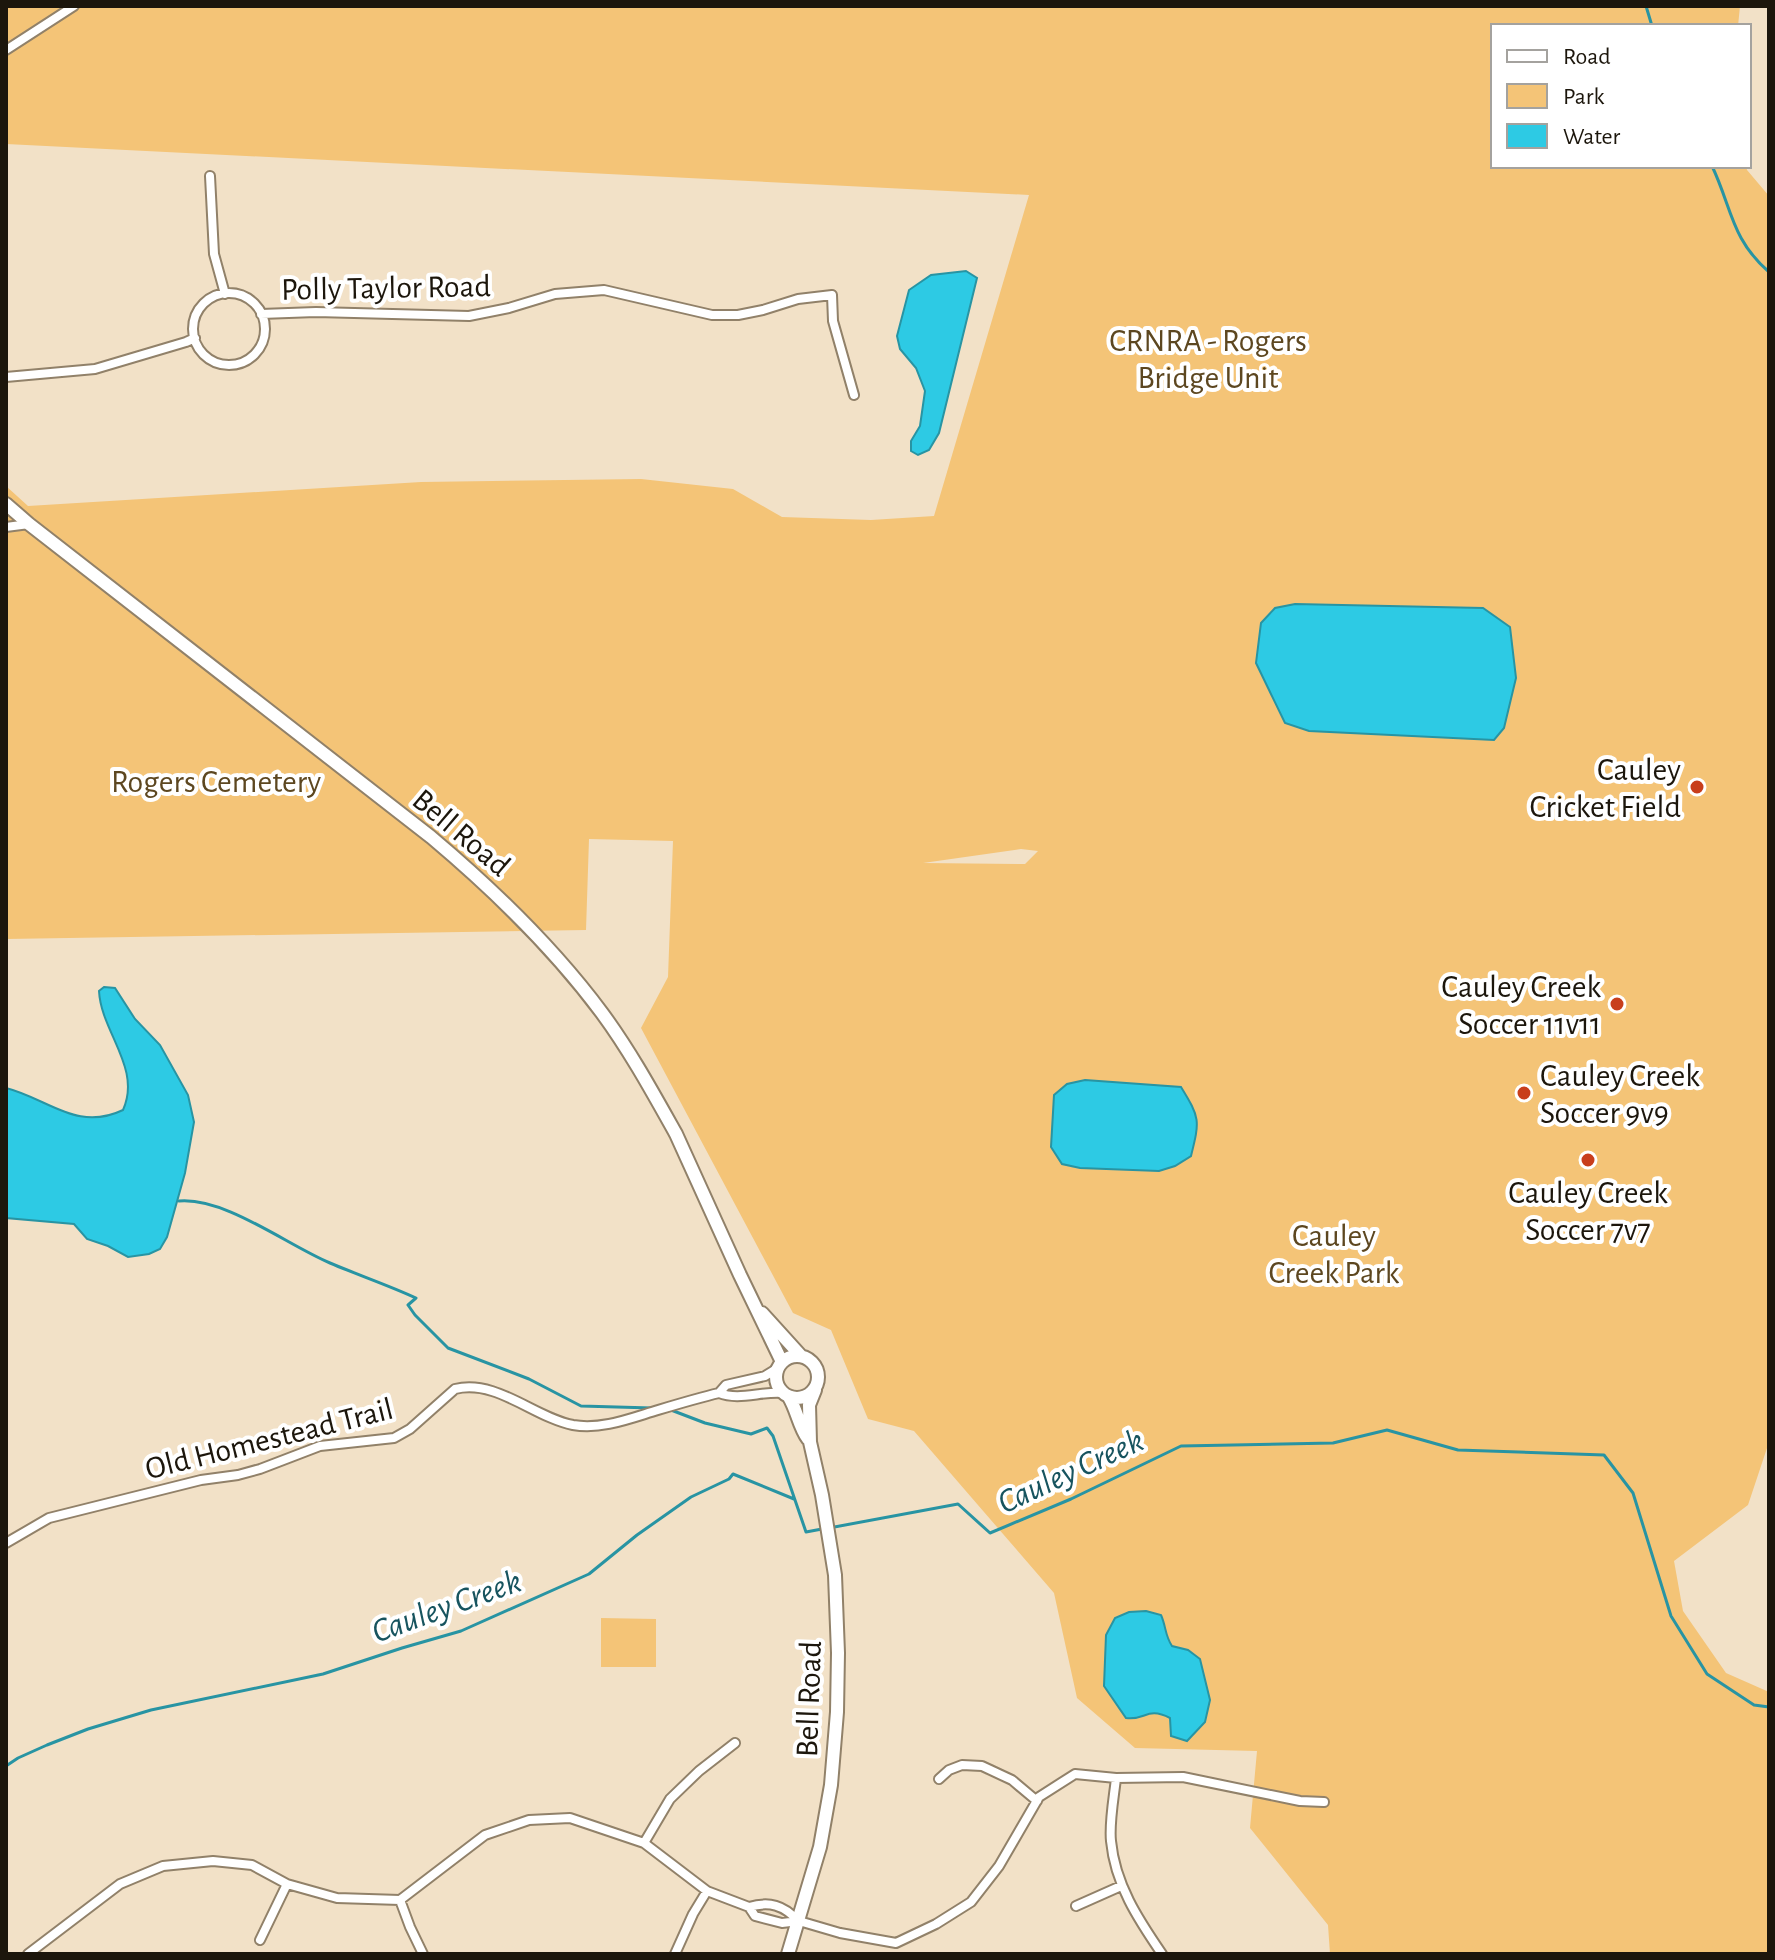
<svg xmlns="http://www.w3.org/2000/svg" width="1775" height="1960" font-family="'Alegreya Sans',sans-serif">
	<rect width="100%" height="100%" fill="#f2e1c7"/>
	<path fill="#f4c477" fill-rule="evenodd" d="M6 6H1740L1738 26H1493V166H1746L1747 170 1769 196V1442L1748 1505 1674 1561 1683 1611 1726 1673 1769 1692V1954H1330L1328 1925 1250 1828 1257 1751 1135 1748 1077 1698 1054 1593 914 1431 868 1419 831 1330 793 1313 641 1028 668 977 673 841 589 839 586 930 6 939V486L28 506 421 482 641 479 733 489 782 517 871 520 934 516 1029 195 6 144ZM1021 849 1038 851 1025 864 923 863Z
		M601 1618 656 1619V1667H601Z"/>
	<path fill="#2dcae4" stroke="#2894a3" stroke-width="2" d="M966 271 977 278 939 433 929 450 918 455 911 451V441L920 426 925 391 916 368 900 349 897 336 909 290 931 275Z
		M1295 604 1483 608 1510 627 1516 678 1504 728 1494 740 1309 731 1285 723 1256 663 1261 623 1275 608Z
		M104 987 115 988 135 1019 160 1045 188 1095 194 1122 185 1173 167 1237 160 1249 149 1254 128 1257 108 1246 87 1239 74 1224 6 1218V1088C49 1099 77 1132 123 1110 142 1068 101 1032 99 991Z
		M1085 1080 1181 1087C1200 1118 1200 1120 1191 1156L1175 1166 1159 1171 1080 1168 1062 1164 1051 1147 1054 1095 1067 1084Z
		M1146 1611 1161 1615C1166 1626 1165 1636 1172 1646L1188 1650 1200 1659 1210 1700 1205 1722 1187 1741 1171 1736 1170 1718C1147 1706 1145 1721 1126 1718L1104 1686 1106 1635 1115 1618 1129 1612Z"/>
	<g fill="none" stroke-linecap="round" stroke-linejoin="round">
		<path stroke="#2894a3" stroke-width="3" d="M1646 6 1652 26
			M1712 166C1732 208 1731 239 1769 272
			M179 1201C225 1197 287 1245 330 1263 358 1275 388 1285 416 1298L408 1305 415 1315 448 1348 529 1379 581 1406 652 1408
			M671 1410 705 1423 751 1434 767 1428 773 1436 806 1532 822 1529
			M829 1528 958 1504 990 1533 1071 1499 1181 1446 1333 1443 1387 1430 1458 1450 1604 1455 1633 1493 1671 1616 1707 1674 1754 1705 1769 1707
			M6 1766 18 1758 47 1745 88 1729 151 1710 323 1674 402 1648 461 1631 589 1574 637 1535 691 1497 729 1479 733 1474 794 1499"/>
		<g stroke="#918169" stroke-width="12">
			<path id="street" d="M6 50 74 6
				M210 176 214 254 225 294
				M193 329a36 36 0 1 1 72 0a36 36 0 1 1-72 0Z
				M261 314 316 312 469 316 509 308 555 294 604 290 712 315H738L763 310 798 299 832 295 833 321 854 395
				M6 377 95 369 186 342 195 338
				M6 527 29 524
				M719 1393C739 1401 761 1391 783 1393
				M6 1543 49 1518 201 1480 238 1475 260 1469 320 1446 394 1438 410 1429 455 1389C497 1379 533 1417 573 1425 602 1430 631 1418 658 1410 678 1404 698 1398 719 1393L726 1385 765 1376 778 1368
				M1116 1778C1114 1797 1109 1823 1111 1841 1115 1884 1138 1919 1162 1954
				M939 1779 949 1770 962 1765 982 1766 1012 1780 1037 1801
				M644 1843 670 1799 699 1771 735 1743
				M400 1900 410 1927 423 1954
				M1076 1906 1121 1886
				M749 1907C769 1901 784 1905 798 1921
				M260 1940 287 1884
				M28 1954 120 1884 163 1866 213 1861 252 1865 287 1884 337 1898 400 1900 485 1835 529 1820 570 1818 644 1843 707 1891 749 1907 755 1916 782 1923 799 1921 840 1933 896 1943 936 1924 971 1902 999 1866 1039 1797 1075 1774 1116 1778 1183 1777 1300 1801 1324 1802
				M675 1954 693 1914 707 1891"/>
		</g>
		<g stroke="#918169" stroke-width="16">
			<path id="secondary" d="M6 504 29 524 431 837C494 890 553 947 602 1013 630 1051 653 1093 676 1134L740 1275 782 1362
				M762 1313 801 1356
				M776 1377a21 21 0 1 1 42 0a21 21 0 1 1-42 0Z
				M789 1397C797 1410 799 1427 808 1439
				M788 1954 820 1847 831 1785 837 1712 838 1653 835 1575 822 1495 810 1442 809 1405 815 1390"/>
		</g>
		<use href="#street" stroke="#fff" stroke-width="8"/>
		<use href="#secondary" stroke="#fff" stroke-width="12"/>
	</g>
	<g fill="#c83e1c" stroke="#fff" stroke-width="3">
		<circle cx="1697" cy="787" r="8"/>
		<circle cx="1617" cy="1004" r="8"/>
		<circle cx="1524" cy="1093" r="8"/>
		<circle cx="1588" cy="1160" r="8"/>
	</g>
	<g text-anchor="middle" stroke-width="8" stroke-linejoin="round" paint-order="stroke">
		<g font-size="32" fill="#1c160c" stroke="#fff">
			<text transform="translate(386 287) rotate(-1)" y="11">Polly Taylor Road</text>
			<text transform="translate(462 832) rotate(40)" y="11">Bell Road</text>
			<text transform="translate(269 1438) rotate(-14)" y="11">Old Homestead Trail</text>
			<text transform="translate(808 1699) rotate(-88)" y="11">Bell Road</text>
		</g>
		<g font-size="32" fill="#5d4720" stroke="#fff">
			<text x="1208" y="351">CRNRA - Rogers<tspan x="1208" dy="37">Bridge Unit</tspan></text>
			<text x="216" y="792">Rogers Cemetery</text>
			<text x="1334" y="1246">Cauley<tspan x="1334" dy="37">Creek Park</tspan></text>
		</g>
		<g font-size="32" fill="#1c160c" stroke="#fff" text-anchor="end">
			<text x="1681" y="780">Cauley<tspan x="1681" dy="37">Cricket Field</tspan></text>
			<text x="1601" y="997">Cauley Creek<tspan x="1601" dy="37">Soccer 11v11</tspan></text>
			<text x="1540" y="1086" text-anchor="start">Cauley Creek<tspan x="1540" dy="37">Soccer 9v9</tspan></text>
			<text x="1588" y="1203" text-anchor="middle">Cauley Creek<tspan x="1588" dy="37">Soccer 7v7</tspan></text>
		</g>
		<g font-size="34" font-style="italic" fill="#17545f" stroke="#fff">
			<text transform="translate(1070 1470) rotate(-25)" y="12">Cauley Creek</text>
			<text transform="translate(446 1605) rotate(-20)" y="12">Cauley Creek</text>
		</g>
	</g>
	<rect width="1775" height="1960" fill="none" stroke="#1c160c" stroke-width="16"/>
	<rect x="1491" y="24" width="260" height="144" fill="#ffffff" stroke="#a4a29e" stroke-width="2"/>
	<rect x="1507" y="50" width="40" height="12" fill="#ffffff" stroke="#a4a29e" stroke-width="2"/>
	<text x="1563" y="64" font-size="24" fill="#1c160c">Road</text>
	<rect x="1507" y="84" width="40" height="24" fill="#f4c477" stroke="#a4a29e" stroke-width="2"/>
	<text x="1563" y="104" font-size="24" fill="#1c160c">Park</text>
	<rect x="1507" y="124" width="40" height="24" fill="#2dcae4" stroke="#a4a29e" stroke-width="2"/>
	<text x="1563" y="144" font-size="24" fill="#1c160c">Water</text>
</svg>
